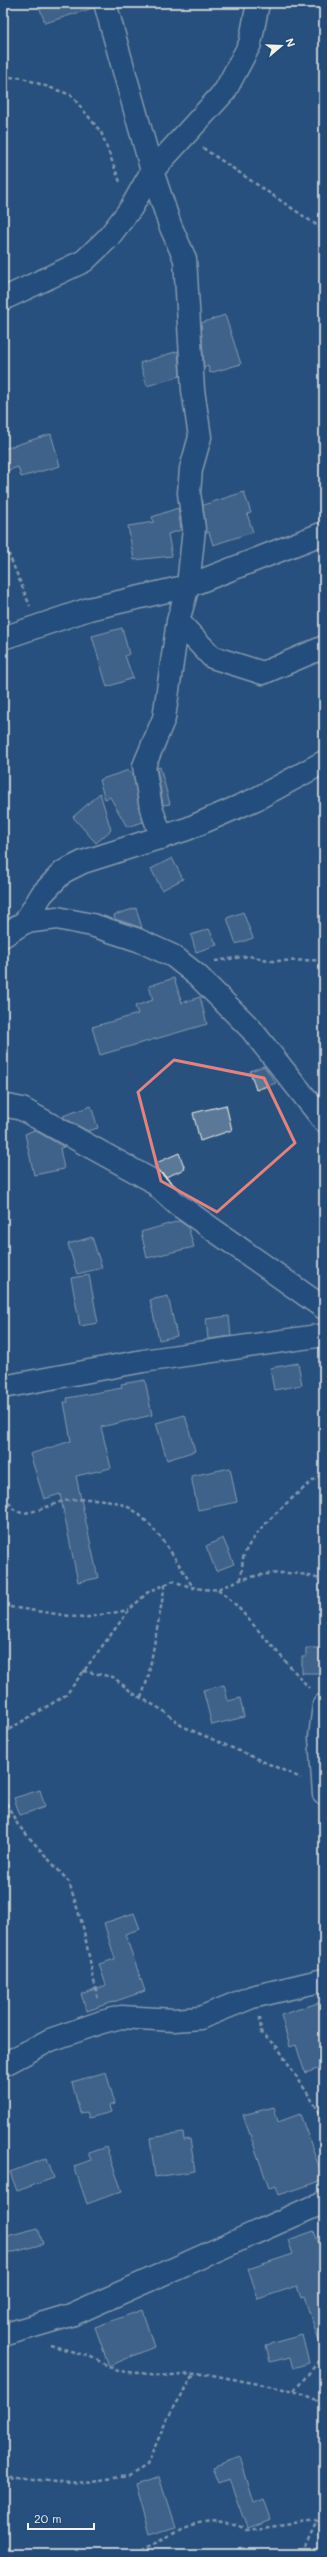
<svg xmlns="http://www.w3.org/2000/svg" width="327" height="2557" font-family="Mali,sans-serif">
	<rect width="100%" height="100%" fill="#28517e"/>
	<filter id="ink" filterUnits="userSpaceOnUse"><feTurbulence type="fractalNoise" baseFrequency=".025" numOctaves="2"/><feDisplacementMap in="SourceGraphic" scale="8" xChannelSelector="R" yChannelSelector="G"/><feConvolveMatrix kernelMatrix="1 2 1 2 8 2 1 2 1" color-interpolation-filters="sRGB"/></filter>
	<g filter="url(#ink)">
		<path fill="#5b7899" stroke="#f4f1e8" d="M38 3H93V8L45 23Z
			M225 315 241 364 210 373 208 366 204 368 201 323Z
			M178 351 180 376 147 386 140 363Z
			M51 434 60 466 21 477 18 467 3 472V449Z
			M244 492 251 513 247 514 253 532 213 545 209 532 206 533 203 505Z
			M178 508 181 530 168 534 172 556 134 560 128 526 154 522 152 517Z
			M122 628 129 654 125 656 133 678 107 687 92 636Z
			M160 767 170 804 163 805 157 768Z
			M129 770 133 775 143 822 127 827 110 797 105 799 99 780Z
			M100 793 111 830 96 843 73 817Z
			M172 858 183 879 162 890 151 869Z
			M136 908 142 928 115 919 114 915Z
			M243 912 253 938 236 944 227 918Z
			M209 929 217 945 196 952 191 935Z
			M174 978 182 1003 200 997 207 1024 100 1055 92 1027 138 1014 135 1006 153 1000 149 986Z
			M264 1066 276 1083 256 1090 250 1071Z
			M226 1105 232 1130 200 1141 193 1113Z
			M91 1106 98 1128 88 1131 64 1118 63 1116Z
			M34 1130 64 1147 60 1148 64 1169 34 1175 25 1134Z
			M179 1153 185 1169 166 1177 156 1169 154 1164Z
			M179 1221 188 1227 194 1247 147 1258 141 1232Z
			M92 1237 102 1268 77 1274 68 1244Z
			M89 1275 98 1323 80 1326 71 1278Z
			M168 1296 177 1336 159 1340 150 1300Z
			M229 1316 231 1336 208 1339 206 1319Z
			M298 1363 302 1385 274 1390 270 1368Z
			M145 1380 152 1415 101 1427 111 1468 76 1476 98 1578 78 1582 60 1494 44 1499 30 1454 71 1441 64 1402H68L67 1398 122 1388 121 1384Z
			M185 1415 195 1451 167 1460 156 1423Z
			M230 1468 237 1502 198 1510 191 1476Z
			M223 1538 234 1564 216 1571 206 1546Z
			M306 1648H324V1673H302V1657H306Z
			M224 1685 228 1701 240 1698 244 1717 212 1725 203 1690Z
			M40 1790 45 1807 20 1815 14 1798Z
			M134 1913 140 1929 125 1934 145 1991 87 2011 81 1994 106 1985 99 1964 115 1959 104 1923Z
			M324 2001V2067L305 2073 296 2045 290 2047 281 2015Z
			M106 2072 115 2104 109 2106 111 2112 89 2118 87 2112 80 2113 72 2082Z
			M274 2107 278 2122 300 2114 324 2180 279 2195 276 2186 269 2188 243 2115Z
			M183 2133 184 2140 190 2139 195 2171 155 2177 150 2138Z
			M106 2147 122 2191 87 2204 74 2166 91 2160 88 2153Z
			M47 2158 54 2178 17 2191 10 2172Z
			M38 2228 43 2244 3 2255V2237Z
			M314 2231 324 2258V2345L321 2346 304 2297 301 2298 297 2286 258 2299 248 2269 293 2254 288 2240Z
			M142 2310 154 2347 109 2366 95 2327Z
			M302 2335 309 2363 293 2368 290 2357 270 2362 266 2345Z
			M240 2457 254 2503 264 2499 271 2519 247 2528 229 2479 218 2483 212 2467Z
			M159 2477 175 2527 150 2535 136 2485Z"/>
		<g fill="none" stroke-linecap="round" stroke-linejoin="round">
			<g stroke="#f4f1e8" stroke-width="25">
				<path id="minor" d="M105 3 152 171 170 225 185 259 193 390 200 437 191 469 189 493 194 529 188 586 178 621 164 718 144 766 151 808 162 838
					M3 299 84 261 108 238 131 208 152 171 225 91 250 44 258 3
					M178 621 212 657 263 673 324 647
					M3 638 89 609 188 586 324 533
					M25 922 57 918 92 925 138 940 173 956 197 975 251 1029 324 1121
					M3 936 25 922 42 894 63 872 83 862 187 829 256 799 324 762
					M3 1105 22 1109 151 1180 177 1204 324 1308
					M3 1387 143 1361 324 1335
					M324 1705 320 1737 324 1794
					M3 2065 50 2040 102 2022 121 2017 174 2020 200 2018 252 1997 324 1980
					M3 2335 71 2315 324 2202"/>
			</g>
			<path stroke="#f4f1e8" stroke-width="2.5" stroke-dasharray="4 3" stroke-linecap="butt" d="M3 78 20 77 71 95 101 132 120 182
				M203 148 324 230
				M3 540 30 606
				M215 961 249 956 273 961 324 960
				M3 1489C7 1495 9 1506 15 1510 25 1519 53 1503 64 1501 87 1498 109 1497 130 1508 155 1523 179 1564 194 1589
				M241 1580C242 1573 242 1565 243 1558 251 1530 301 1490 324 1472
				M218 1589 236 1605 309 1688
				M3 1606 83 1618 129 1610
				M83 1671 113 1677 134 1694 164 1711 182 1726 301 1778
				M141 1698 148 1678 165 1585
				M3 1733 66 1695 129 1610 148 1592 173 1581C187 1586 201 1591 217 1589 225 1587 233 1582 240 1580 267 1572 298 1569 324 1581
				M3 1797 18 1825 69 1882 83 1927 98 2000
				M260 2017 261 2033 278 2048 324 2119
				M50 2345 91 2357 118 2371 172 2376 202 2373 294 2391 324 2404
				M294 2391 324 2355
				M321 2402 324 2436 321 2465 324 2478
				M3 2475 70 2484 129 2476 147 2465 167 2419 195 2373
				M128 2554C138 2551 148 2547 157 2543 166 2539 173 2532 181 2528 203 2518 226 2517 246 2530L324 2520
				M305 2554V2546L317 2521"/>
			<use href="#minor" stroke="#1f4a7a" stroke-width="22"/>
		</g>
	</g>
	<path d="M0 0H327V2557H0ZM174 1060 264 1078 295 1143 217 1212 161 1181 138 1092Z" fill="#28517e" fill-opacity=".55" fill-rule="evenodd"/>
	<path fill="none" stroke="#e4827e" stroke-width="3" stroke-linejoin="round" d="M174 1060 264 1078 295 1143 217 1212 161 1181 138 1092Z"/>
	<rect width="327" height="2557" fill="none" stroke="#1f4a7a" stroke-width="16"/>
	<rect x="8" y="8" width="311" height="2541" fill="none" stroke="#f4f1e8" stroke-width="1.5" filter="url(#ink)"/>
	<g transform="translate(281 46) rotate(71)" stroke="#1f4a7a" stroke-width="3" paint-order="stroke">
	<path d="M0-3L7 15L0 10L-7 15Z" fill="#f4f1e8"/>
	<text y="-6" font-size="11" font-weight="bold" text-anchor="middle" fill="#f4f1e8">N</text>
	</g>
	<path d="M28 2523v6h66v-6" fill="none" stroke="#f4f1e8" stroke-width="2"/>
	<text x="34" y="2523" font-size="12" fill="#f4f1e8" stroke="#1f4a7a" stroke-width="3" paint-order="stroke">20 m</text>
</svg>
